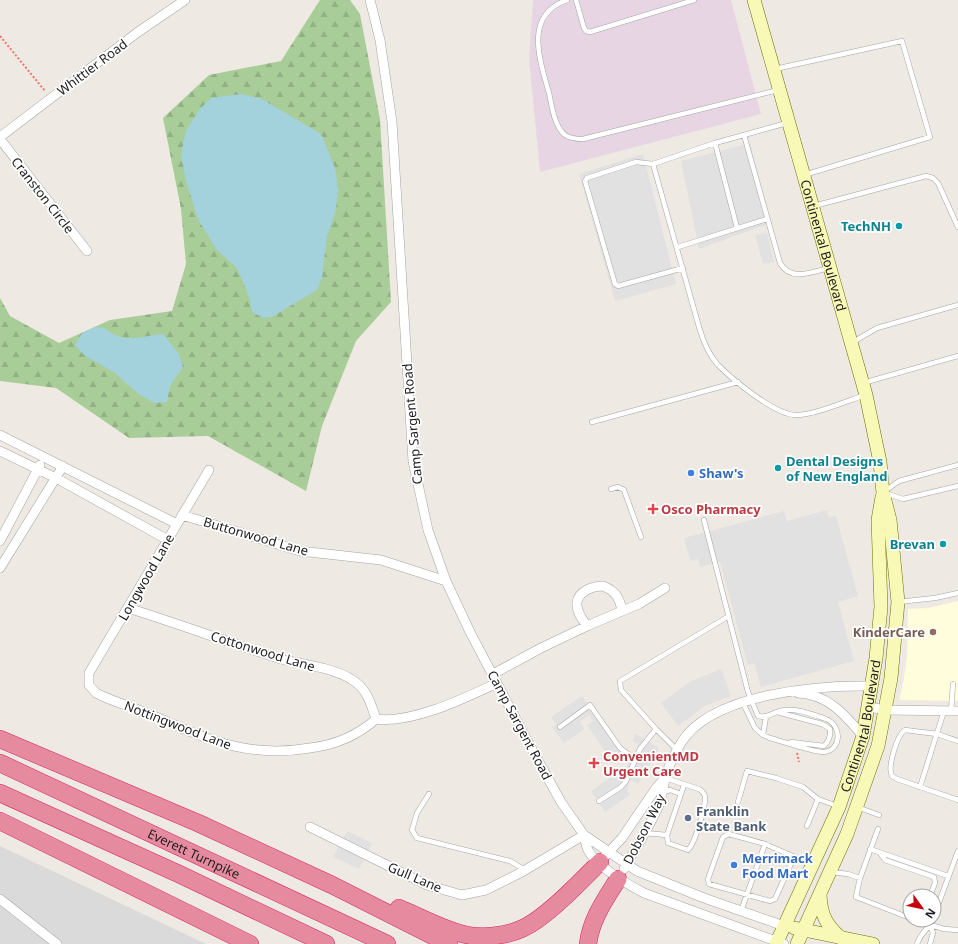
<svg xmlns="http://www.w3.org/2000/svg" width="958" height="944" font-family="'Noto Sans',sans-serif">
	<defs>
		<pattern id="forest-firs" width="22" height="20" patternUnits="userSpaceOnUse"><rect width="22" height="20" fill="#a9cd98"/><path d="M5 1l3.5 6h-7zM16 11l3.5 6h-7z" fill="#91b083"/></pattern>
	</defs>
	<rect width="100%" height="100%" fill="#eeeae3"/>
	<path fill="#dbdada" d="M0 846 206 944H0Z"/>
	<path fill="#e7d5e4" d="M533 0H731L761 114 540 172 529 58Z"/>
	<path fill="#fffddb" d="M958 601V701L899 700 904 678 907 655 908 609 929 608Z"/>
	<path fill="url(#forest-firs)" d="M320 0H350L360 14 380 119 391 302 356 341 322 426 306 491 208 436 129 438 56 388 0 381V298L10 316 59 343 110 320 172 311 186 264 181 209 163 118 209 75 281 61Z"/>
	<path fill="#e1e1e1" d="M750 143 771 223 699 249 681 161Z
		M643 154 676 284 615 301 579 174Z
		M767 233 774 262 763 264 755 235Z
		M827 510 829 517 836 516 858 596 838 602 854 661 761 687 754 663 748 665 720 562 700 567 698 559 690 561 684 538 784 511 787 521Z
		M721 669 731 696 705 706 678 726 661 703 691 681Z
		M582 696 624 756 613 763 587 725 593 721 589 715 580 722 584 729 564 743 552 727 556 724 551 717Z
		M636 734 659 748 638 784 631 780 627 789 630 795 605 812 591 791 614 775 620 778 639 744 632 741Z
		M347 831 372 843 359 869 333 857Z"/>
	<path fill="#a3d1dc" d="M241 94 260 98 321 134 335 168 338 188 336 210 327 236 322 278 317 290 272 317 263 318 252 312 249 296 237 268 216 249 198 219 186 181 181 154 186 131 200 109 211 98Z
		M95 327C107 327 106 331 115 335 129 342 149 335 163 334L179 354 183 367 170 386 167 402 154 403 137 393 115 373 84 355 75 345 82 333Z"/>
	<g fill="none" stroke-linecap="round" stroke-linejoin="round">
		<g stroke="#a4a4a4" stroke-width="5.5">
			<path id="lane" d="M567 0C523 15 540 61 549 93 552 106 554 126 565 135 571 139 577 139 583 139L778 90
				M576 0 584 28 586 31 590 32 694 0
				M775 69 902 41 930 137 804 175
				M787 123 715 143 653 164 699 327C703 341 709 355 718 365 733 380 774 414 795 415 812 416 847 401 865 395
				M744 135 780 263C791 282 812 272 829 268
				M715 143 737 228
				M653 164 636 162 587 178 585 181 615 284 618 286 683 268
				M814 206 926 176 933 178 938 183 958 227
				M678 247 767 219
				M853 342 877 328 958 305
				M863 383 958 356
				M592 422 738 382
				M611 489 618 487 624 490 641 537
				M885 491 899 481 958 465
				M885 493 903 499 958 486
				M704 520 748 692 758 716C767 719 775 711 784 710 797 708 814 715 826 719 842 725 842 750 824 752 815 753 781 741 770 738L763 735 766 717
				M898 602 935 598 958 593
				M743 703 755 728 763 735
				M951 711 953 684
				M777 712 822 724 830 729C831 736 829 741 824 746L791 742
				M560 727 590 705 620 748 635 759
				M958 741 937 734 905 730C897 735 887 768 892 776L897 779 958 800
				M677 750 656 729 621 690 620 681 729 616
				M920 787 944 711
				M663 792 670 790 681 794
				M429 794 417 813 412 830 417 838 510 861 525 870
				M599 801 621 787 626 781 640 749 656 729
				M738 802 747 771 776 778 803 787 818 799 837 806
				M857 807 879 815
				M807 826 818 799
				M878 829 860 878 856 897 910 918
				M644 833 667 835 668 843 688 850C695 843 706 806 705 796 704 793 702 791 699 789L665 778
				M667 835 684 785
				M765 844 729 834 723 837 708 879 709 884 770 901 775 899 794 857
				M870 849 948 876
				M880 853 885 860 934 877 935 883 930 896
				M831 872 848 874 860 878
				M741 911 765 844 811 864
				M934 916 958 851
				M914 920 944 929 958 930
				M930 926 933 933 930 944
				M917 944C921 931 929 930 932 920"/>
		</g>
		<g stroke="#a4a4a4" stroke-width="10">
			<path id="street" d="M370 0 380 40 392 122 413 461 428 530 446 581 470 632 529 744 561 802 584 835 637 871 704 898 784 926
				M0 137 138 32 185 0
				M0 139 87 251
				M0 435 177 524
				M0 451 56 478 168 540
				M209 470 89 673V685L96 693C113 702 131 706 147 713 205 738 245 759 310 748 335 745 357 736 376 719 412 724 465 698 497 683
				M182 515 300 551 381 560 446 581
				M0 541 40 465
				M0 568 63 466
				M603 586C616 591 620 599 622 611L587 626C583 620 576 612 577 603 578 591 593 586 603 586Z
				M128 608C179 624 230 643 281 659 304 665 331 667 351 679 367 688 371 704 376 719
				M622 611 639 604 665 588
				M493 674 541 648 587 626
				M798 693C828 694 845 715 863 736
				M869 707 886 710 958 711
				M310 827 427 885 462 895 486 890 522 872 584 835
				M584 835C585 839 586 846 588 850 596 866 629 885 644 893L784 944
				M605 856 622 838 656 788 665 778
				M624 869C635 849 650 826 659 805 662 796 663 788 665 779 668 767 675 753 681 743 711 693 820 685 872 686
				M0 899 57 944"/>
		</g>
		<g stroke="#6b7206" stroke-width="14">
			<g id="secondary">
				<path id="s1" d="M754 0 866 395 880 462 883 493 890 520 898 602 891 678 878 746 847 834 797 944"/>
				<path d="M820 895C821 915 826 925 841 938"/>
				<path d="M794 928 873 944"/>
				<path id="s2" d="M776 944 839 807 863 736 876 658 881 607 878 520 882 497"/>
			</g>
		</g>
		<g stroke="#d72569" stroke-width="18">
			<g id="highway">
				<path d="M0 739 198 823 332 885 449 944"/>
				<path id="s3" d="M0 763 387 944"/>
				<path d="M0 793 179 874 326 944"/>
				<path d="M0 821 250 944"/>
				<path d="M399 908C421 917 443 930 467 935 483 938 506 936 521 929 544 920 581 881 600 862"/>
				<path d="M588 944C591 919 605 900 618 879"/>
			</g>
		</g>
		<path stroke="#f87369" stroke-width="2" stroke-dasharray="2 2" stroke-linecap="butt" d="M0 36 45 91
			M797 753 799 762"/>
		<use href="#lane" stroke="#fff" stroke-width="4.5"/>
		<use href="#street" stroke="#fff" stroke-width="9"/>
		<use href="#secondary" stroke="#f8f9b6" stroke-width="13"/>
		<use href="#highway" stroke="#e58a9f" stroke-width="17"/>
	</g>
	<g fill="#0f9aa8" stroke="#fff" stroke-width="1.5">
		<circle cx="899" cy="226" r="4"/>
		<circle cx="778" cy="468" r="4"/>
		<circle cx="943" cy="544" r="4"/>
	</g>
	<g fill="#3f7fe0" stroke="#fff" stroke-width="1.5">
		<circle cx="691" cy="473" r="4"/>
		<circle cx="734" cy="865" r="4"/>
	</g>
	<g fill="#e0444e" stroke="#fff" stroke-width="1.5">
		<path d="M651 503h4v4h4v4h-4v4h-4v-4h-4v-4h4z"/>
		<path d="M592 757h4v4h4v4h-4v4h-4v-4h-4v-4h4z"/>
	</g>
	<circle fill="#8d6e63" stroke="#fff" stroke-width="1.5" cx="933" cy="632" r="4"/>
	<circle fill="#5c6f8a" stroke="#fff" stroke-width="1.5" cx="688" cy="818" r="4"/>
	<g text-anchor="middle" stroke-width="3.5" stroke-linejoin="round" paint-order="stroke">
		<g font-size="13" fill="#1d1d1d" stroke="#fff">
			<text transform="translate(92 67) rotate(-37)" y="5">Whittier Road</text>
			<text transform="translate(43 195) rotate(52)" y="5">Cranston Circle</text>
			<text dy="5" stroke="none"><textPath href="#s1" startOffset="255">Continental Boulevard</textPath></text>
			<text transform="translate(412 424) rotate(-95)" y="5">Camp Sargent Road</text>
			<text transform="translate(256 536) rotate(16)" y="5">Buttonwood Lane</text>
			<text transform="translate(146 577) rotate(-60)" y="5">Longwood Lane</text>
			<text transform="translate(263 651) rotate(17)" y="5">Cottonwood Lane</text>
			<text transform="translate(178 725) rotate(21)" y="5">Nottingwood Lane</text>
			<text transform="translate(520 725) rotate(62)" y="5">Camp Sargent Road</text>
			<text dy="5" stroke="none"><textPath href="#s2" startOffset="235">Continental Boulevard</textPath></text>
			<text transform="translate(644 829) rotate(-63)" y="5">Dobson Way</text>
			<text dy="5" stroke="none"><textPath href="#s3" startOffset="214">Everett Turnpike</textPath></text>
			<text transform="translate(415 877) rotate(23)" y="5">Gull Lane</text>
		</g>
		<g font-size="13" font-weight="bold" fill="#0d838f" stroke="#fff" text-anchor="end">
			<text x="891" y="231">TechNH</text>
			<text x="786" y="466" text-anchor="start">Dental Designs<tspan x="786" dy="15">of New England</tspan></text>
			<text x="935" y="549">Brevan</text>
		</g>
		<g font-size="13" font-weight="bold" fill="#366cbe" stroke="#fff" text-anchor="start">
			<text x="699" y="478">Shaw's</text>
			<text x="742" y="863">Merrimack<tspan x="742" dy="15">Food Mart</tspan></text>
		</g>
		<g font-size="13" font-weight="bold" fill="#be3a42" stroke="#fff" text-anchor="start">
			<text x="661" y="514">Osco Pharmacy</text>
			<text x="603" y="761">ConvenientMD<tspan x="603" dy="15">Urgent Care</tspan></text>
		</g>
		<g font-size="13" font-weight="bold" fill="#785e54" stroke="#fff" text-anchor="end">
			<text x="925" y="637">KinderCare</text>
		</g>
		<g font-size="13" font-weight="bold" fill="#4e5e75" stroke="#fff" text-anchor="start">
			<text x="696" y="816">Franklin<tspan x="696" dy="15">State Bank</tspan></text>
		</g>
	</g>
	<g transform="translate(922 908) rotate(123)"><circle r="19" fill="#ffffff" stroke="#a5a5a5"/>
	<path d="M0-3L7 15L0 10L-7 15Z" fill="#c80209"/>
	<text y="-6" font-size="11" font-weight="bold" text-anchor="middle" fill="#1d1d1d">N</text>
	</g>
</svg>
